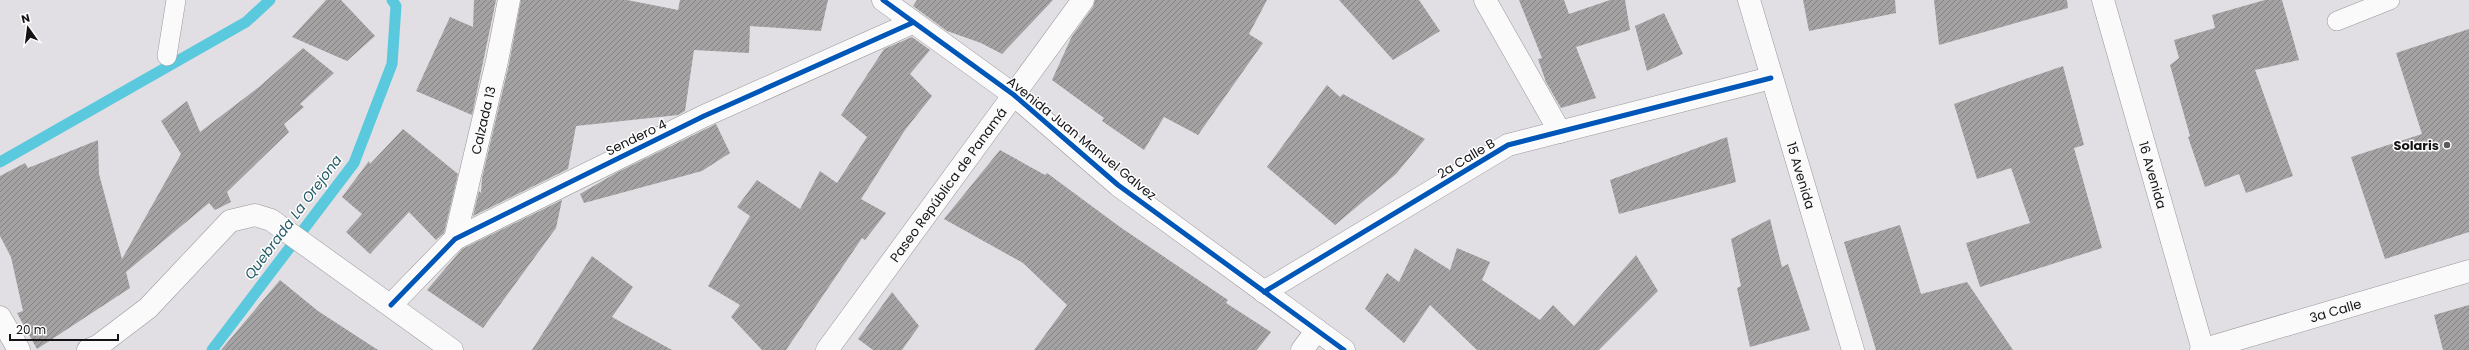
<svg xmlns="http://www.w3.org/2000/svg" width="2469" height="350" font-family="Poppins,sans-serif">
	<defs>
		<pattern id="building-hatch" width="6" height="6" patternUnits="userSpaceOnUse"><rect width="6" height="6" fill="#a4a2a2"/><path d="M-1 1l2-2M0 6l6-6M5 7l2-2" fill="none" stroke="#848383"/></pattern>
	</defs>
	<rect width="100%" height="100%" fill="#e1dfe3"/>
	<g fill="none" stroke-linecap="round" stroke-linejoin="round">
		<path stroke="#5bc9dd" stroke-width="11" d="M0 162 246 22 270 0
			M212 350 354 163 392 64 396 6 392 0"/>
	</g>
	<path fill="url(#building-hatch)" d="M326 0H341L375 36 347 61 292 37Z
		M474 0H496L472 115 416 91 450 17 473 27Z
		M521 0H627L678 10 680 0H828L821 31 750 26 749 53 694 50 685 111 678 115 576 126 568 169 473 216 479 191 481 193 482 178 509 64Z
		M917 0H1053L1002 54 981 43 947 31 913 6Z
		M1095 0H1267L1249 34 1263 43 1198 135 1164 117 1144 150 1102 121 1104 118 1052 80 1072 36 1093 7Z
		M1339 0H1419L1440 31 1393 60Z
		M1519 0H1564L1569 14 1610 0H1625L1630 30 1576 47 1596 98 1561 108 1546 82 1538 59 1542 58Z
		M1803 0H1895L1896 13 1809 31Z
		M1934 0H2067L2068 8 1939 45Z
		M2265 0H2282L2299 60 2255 70 2293 176 2246 193 2239 174 2205 187 2188 137 2190 136 2170 65 2179 58 2174 40 2215 28 2212 15Z
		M1664 13 1683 54 1647 71 1635 26Z
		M2469 29V232L2385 259 2351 157 2422 134 2396 53Z
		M912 37 930 50 910 74 932 96 905 130 861 199 886 213 865 240 862 238 786 350H762L731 317 740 305 708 286 750 216 737 207 757 180 800 209 820 171 837 183 867 137 841 115 884 49Z
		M303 48 334 73 300 104 304 107 284 124 289 132 227 192 231 202 215 210 209 203 126 272 130 288 37 349 17 313 23 311 11 257 0 236V176L25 163 28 168 98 140 99 174 122 259 181 154 161 121 187 101 200 132 259 87Z
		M2063 66 2084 145 2074 148 2102 248 1980 287 1966 243 2030 223 2011 168 1977 179 1954 104Z
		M1327 85 1340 97 1343 94 1425 139 1396 174 1335 225 1267 167Z
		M716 124 730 153 702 171 584 203 580 194 616 173Z
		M403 129 458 174 444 233 436 240 409 212 370 254 346 232 362 214 342 197 369 161 370 164Z
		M1727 137 1736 182 1619 214 1610 180Z
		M1000 150 1045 175 1047 173 1120 227 1228 300 1226 303 1271 332 1257 350H1034L1067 305 1023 263 944 219Z
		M562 200 556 228 483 328 427 290 462 249Z
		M1770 219 1782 267 1788 264 1810 330 1750 347 1737 288 1741 286 1731 239Z
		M1900 225 1921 294 1967 282 2013 350H1876L1844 242Z
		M1415 248 1450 270 1457 248 1490 262 1482 280 1540 320 1553 305 1574 326 1636 255 1658 291 1599 350H1477L1430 305 1404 343 1365 309 1387 273 1399 282Z
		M592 256 633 287 612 317 672 350H532Z
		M280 280 318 311 378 350H221Z
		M892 292 919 326 902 350H873L858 339Z
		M2469 305V350H2443L2434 315Z"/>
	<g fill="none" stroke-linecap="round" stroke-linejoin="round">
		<g stroke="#989699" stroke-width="20">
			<path id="lane" d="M2337 21 2390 0
				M167 56 176 0"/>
		</g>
		<g stroke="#989699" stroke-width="23">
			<g id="street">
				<path d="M1485 0 1560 132"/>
				<path id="s1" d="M1749 0 1853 350"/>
				<path id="s2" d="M2103 0 2203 350"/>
				<path id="s3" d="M455 239 497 61 509 0"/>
				<path d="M1264 292 1508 145 1771 78"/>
				<path d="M391 305 455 239 704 116 912 23"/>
				<path d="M88 350 98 346 148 308 230 221 255 215 271 220 452 350"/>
				<path d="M1302 350 1317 330"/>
				<path id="s4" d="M2201 350 2469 271"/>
			</g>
		</g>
		<g stroke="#989699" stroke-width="23">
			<g id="secondary">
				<path d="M883 0 1014 95 1118 185 1344 350"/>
				<path d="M0 317 19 350"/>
				<path id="s5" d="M827 350 1083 0"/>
			</g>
		</g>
		<use href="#lane" stroke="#fafafb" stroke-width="19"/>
		<use href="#street" stroke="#fafafb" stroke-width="22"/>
		<use href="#secondary" stroke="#fafafb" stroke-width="22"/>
		<g stroke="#fff" stroke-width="8">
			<path id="cycleway" d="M883 0 1014 95 1118 185 1344 350
				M1264 292 1508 145 1771 78
				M391 305 455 239 704 116 912 23"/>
		</g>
		<use href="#cycleway" stroke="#0057b8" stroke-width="5"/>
	</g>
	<circle fill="#5c5a5e" stroke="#fff" stroke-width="1.5" cx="2447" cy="145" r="4"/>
	<g text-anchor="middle" stroke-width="3" stroke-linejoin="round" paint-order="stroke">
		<g font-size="13" fill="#151316" stroke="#fff">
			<text dy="5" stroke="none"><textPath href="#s3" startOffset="122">Calzada 13</textPath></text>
			<text transform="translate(636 137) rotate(-26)" y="5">Sendero 4</text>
			<text transform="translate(1082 138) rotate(39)" y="5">Avenida Juan Manuel Galvez</text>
			<text transform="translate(1466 158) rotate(-31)" y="5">2a Calle B</text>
			<text dy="5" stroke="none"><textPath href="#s1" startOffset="183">15 Avenida</textPath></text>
			<text dy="5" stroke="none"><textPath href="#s2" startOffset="182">16 Avenida</textPath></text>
			<text dy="5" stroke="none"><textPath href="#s5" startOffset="205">Paseo República de Panamá</textPath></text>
			<text dy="5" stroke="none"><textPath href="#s4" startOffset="140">3a Calle</textPath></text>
		</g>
		<g font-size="13" font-weight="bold" fill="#151316" stroke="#fff" text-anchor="end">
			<text x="2439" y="150">Solaris</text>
		</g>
		<g font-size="14" font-style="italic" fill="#235c68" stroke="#fff">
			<text transform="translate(293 217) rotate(-53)" y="5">Quebrada La Orejona</text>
		</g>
	</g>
	<g transform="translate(28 28) rotate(346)" stroke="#ffffff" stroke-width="3" paint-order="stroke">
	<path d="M0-3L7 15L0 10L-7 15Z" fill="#151316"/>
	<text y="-6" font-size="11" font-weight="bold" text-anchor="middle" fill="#151316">N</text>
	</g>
	<path d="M10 334v6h108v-6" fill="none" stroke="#151316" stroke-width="2"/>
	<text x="16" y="334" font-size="12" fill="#151316" stroke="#ffffff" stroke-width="3" paint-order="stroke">20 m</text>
</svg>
